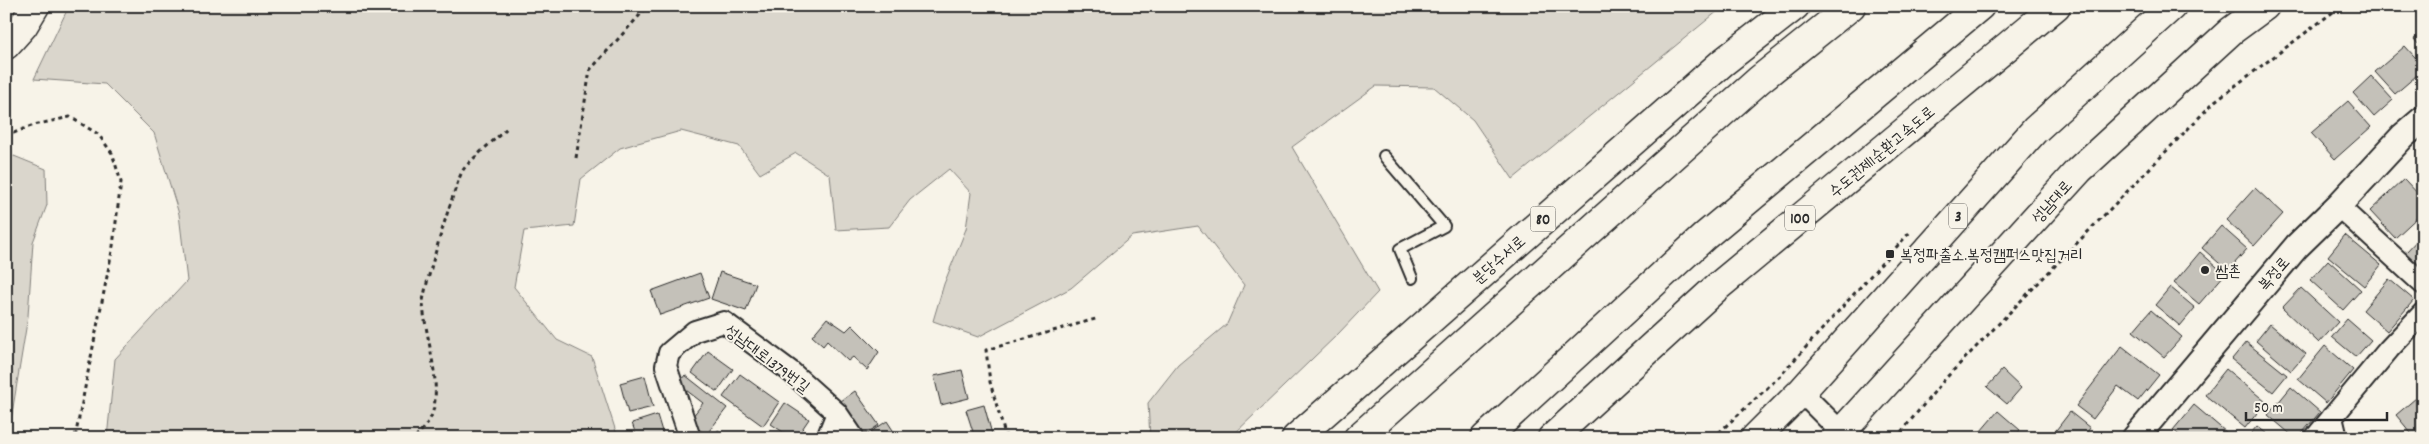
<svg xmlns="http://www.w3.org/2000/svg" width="2429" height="444" font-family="Dekko,'Poor Story',sans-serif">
	<rect width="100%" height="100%" fill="#f7f3e8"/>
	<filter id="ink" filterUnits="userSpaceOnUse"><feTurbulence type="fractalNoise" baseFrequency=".02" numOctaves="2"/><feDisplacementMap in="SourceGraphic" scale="10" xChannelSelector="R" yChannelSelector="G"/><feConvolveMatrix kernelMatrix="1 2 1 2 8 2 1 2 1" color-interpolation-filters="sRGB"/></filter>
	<g filter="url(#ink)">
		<path fill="#dad6cc" stroke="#82807c" d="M69 6H1724L1513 179 1473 120 1434 87 1376 86 1292 147 1378 292 1338 334 1230 438H1150L1148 403 1178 365 1227 324 1244 285 1198 226 1132 236 1071 288 978 337 933 321 944 284 966 229 971 193 949 169 910 200 889 227 836 230 830 175 796 153 760 174 739 146 681 131 620 148 581 179 574 226 524 231 514 287 557 340 592 357 618 438H107L115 359 187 281 179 214 154 133 105 84 34 79Z
			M14 156 46 169 47 205 33 242 28 316 8 438H6V159Z"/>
		<path fill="#c4c1b9" stroke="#2b2b2b" d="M2423 33V50L2414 39Z
			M2405 46 2423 66V70L2395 94 2375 72Z
			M2371 76 2393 100 2374 117 2353 93Z
			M2348 101 2371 127 2335 159 2311 133Z
			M2404 179 2423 199V212L2395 238 2370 211Z
			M2255 188 2283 214 2254 246 2226 220Z
			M2221 226 2247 249 2228 271 2202 248Z
			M2423 234V269L2405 253Z
			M2345 235 2381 265 2364 286 2328 256Z
			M2200 252 2225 274 2199 304 2174 283Z
			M2328 260 2361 290 2343 310 2310 280Z
			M720 272 756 284 746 311 711 299Z
			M700 273 709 298 660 315 651 291Z
			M2389 279 2414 300 2387 331 2363 310Z
			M2170 287 2195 308 2180 326 2155 305Z
			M2301 288 2338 322 2319 343 2282 308Z
			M2151 310 2182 337 2164 357 2133 331Z
			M827 318 846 331 852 325 879 352 867 370 853 357 848 361 827 341 823 346 812 336Z
			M2347 319 2371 340 2356 357 2332 337Z
			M2270 324 2306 354 2291 371 2256 341Z
			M2246 342 2287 375 2273 392 2232 359Z
			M2122 346 2159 375 2138 401 2118 386 2093 419 2076 406Z
			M2325 346 2353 370 2326 403 2298 379Z
			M708 351 733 369 717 392 692 373Z
			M2226 369 2266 402 2245 428 2205 395Z
			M962 370 969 398 941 405 934 376Z
			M2002 370 2021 388 2007 404 1987 387Z
			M740 374 779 402 763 426 723 397Z
			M685 375 727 408 706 435 689 421 703 403 678 384Z
			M645 376 653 407 628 413 620 383Z
			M2291 387 2320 412 2298 438H2295L2268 415Z
			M855 391 879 425 864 435 841 401Z
			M2423 392V438H2415L2396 415Z
			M785 403 809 419 796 438H792L771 424Z
			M984 405 992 434 975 438 966 410Z
			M2194 405 2233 438H2183L2173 430Z
			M1998 411 2020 430 2014 438H1975Z
			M2070 412 2090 428 2083 438H2050Z
			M657 415 664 438H637L632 423Z
			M887 421 898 438H862Z
			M2257 426 2272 438H2247Z
			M718 430 729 438H713Z"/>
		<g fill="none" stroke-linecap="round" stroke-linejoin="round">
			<g stroke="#2b2b2b" stroke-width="14">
				<path id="service" d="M1384 156 1444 226 1400 249 1412 278"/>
			</g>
			<g stroke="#2b2b2b" stroke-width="24">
				<path id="minor" d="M2338 206 2423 284
					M1801 392 1847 438
					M2332 417 2337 438
					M690 438 666 366 669 353 695 331 724 322 790 371 837 413
					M827 438 837 413 854 438
					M2315 438 2389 349 2423 313"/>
			</g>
			<g stroke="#2b2b2b" stroke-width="29">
				<path id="tertiary" d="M2135 438 2297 246 2338 206 2403 136 2423 119"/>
			</g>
			<g stroke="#2b2b2b" stroke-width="31">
				<path id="secondary" d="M6 45 23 26 35 6"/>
			</g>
			<g stroke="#2b2b2b" stroke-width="31">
				<path id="primary" d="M1755 438 1801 392 2035 130 2172 6
					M1836 438 2079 170 2231 31 2265 6"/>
			</g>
			<g stroke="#2b2b2b" stroke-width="31">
				<path id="trunk" d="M1296 438 1722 63 1795 6
					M1358 438 1759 80 1851 6"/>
			</g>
			<g stroke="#2b2b2b" stroke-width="31">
				<path id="motorway" d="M1485 438 1705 236 1980 6
					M1552 438 1716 288 2056 6"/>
			</g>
			<path stroke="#2b2b2b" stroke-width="3" stroke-dasharray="4 4" stroke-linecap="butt" d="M6 136 34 125 70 117 98 134 112 153 121 182 113 246 75 438
				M576 158 590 70 648 6
				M416 438C420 431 426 426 430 419 445 388 424 335 423 302 423 291 456 180 463 170 470 160 497 138 507 128
				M1006 438 990 382 986 350 1099 318
				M1713 438 1779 377 1910 232
				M1896 438 1945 379 2215 101 2341 6"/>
			<use href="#service" stroke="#f7f3e8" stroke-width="10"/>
			<use href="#minor" stroke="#f7f3e8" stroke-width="20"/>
			<use href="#tertiary" stroke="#f7f3e8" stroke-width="25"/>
			<use href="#secondary" stroke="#f7f3e8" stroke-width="28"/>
			<use href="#primary" stroke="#f7f3e8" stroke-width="28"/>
			<use href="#trunk" stroke="#f7f3e8" stroke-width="28"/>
			<use href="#motorway" stroke="#f7f3e8" stroke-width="28"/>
		</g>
	</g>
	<g fill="#2b2b2b" stroke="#f7f3e8" stroke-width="2">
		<rect x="1885" y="249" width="10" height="10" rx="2.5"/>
		<circle cx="2205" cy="270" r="5"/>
	</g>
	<g text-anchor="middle" stroke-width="4" stroke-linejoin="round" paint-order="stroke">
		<g fill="#f7f3e8" stroke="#686764" stroke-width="1">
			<rect x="1949" y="203.5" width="18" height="25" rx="4"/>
			<rect x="1785" y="205.5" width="30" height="25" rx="4"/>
			<rect x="1530.5" y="206.5" width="25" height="25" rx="4"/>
		</g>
		<g font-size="15" font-weight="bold" fill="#2b2b2b">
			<text x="1958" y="221">3</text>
			<text x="1800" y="223">100</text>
			<text x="1543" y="224">80</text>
		</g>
		<g font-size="16" fill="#2b2b2b" stroke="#f7f3e8">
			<text transform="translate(1881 151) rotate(-40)" y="6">수도권제1순환고속도로</text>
			<text transform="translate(2051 201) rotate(-48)" y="6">성남대로</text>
			<text transform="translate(1498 259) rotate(-41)" y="6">분당수서로</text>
			<text transform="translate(2273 273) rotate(-49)" y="6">복정로</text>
			<text transform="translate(768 358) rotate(37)" y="6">성남대로1379번길</text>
		</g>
		<g font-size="16" fill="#2b2b2b" stroke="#f7f3e8" text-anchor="start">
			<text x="1900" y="260">복정파출소.복정캠퍼스맛집거리</text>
			<text x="2215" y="276">쌈촌</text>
		</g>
	</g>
	<rect width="2429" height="444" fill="none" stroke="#f7f3e8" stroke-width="25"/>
	<rect x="12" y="12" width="2404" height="419" fill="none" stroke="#2b2b2b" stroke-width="2" filter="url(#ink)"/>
	<path d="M2246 412v8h141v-8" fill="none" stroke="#2b2b2b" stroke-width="2.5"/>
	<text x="2254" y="412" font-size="15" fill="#2b2b2b" stroke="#f7f3e8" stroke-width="4" paint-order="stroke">50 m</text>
</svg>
